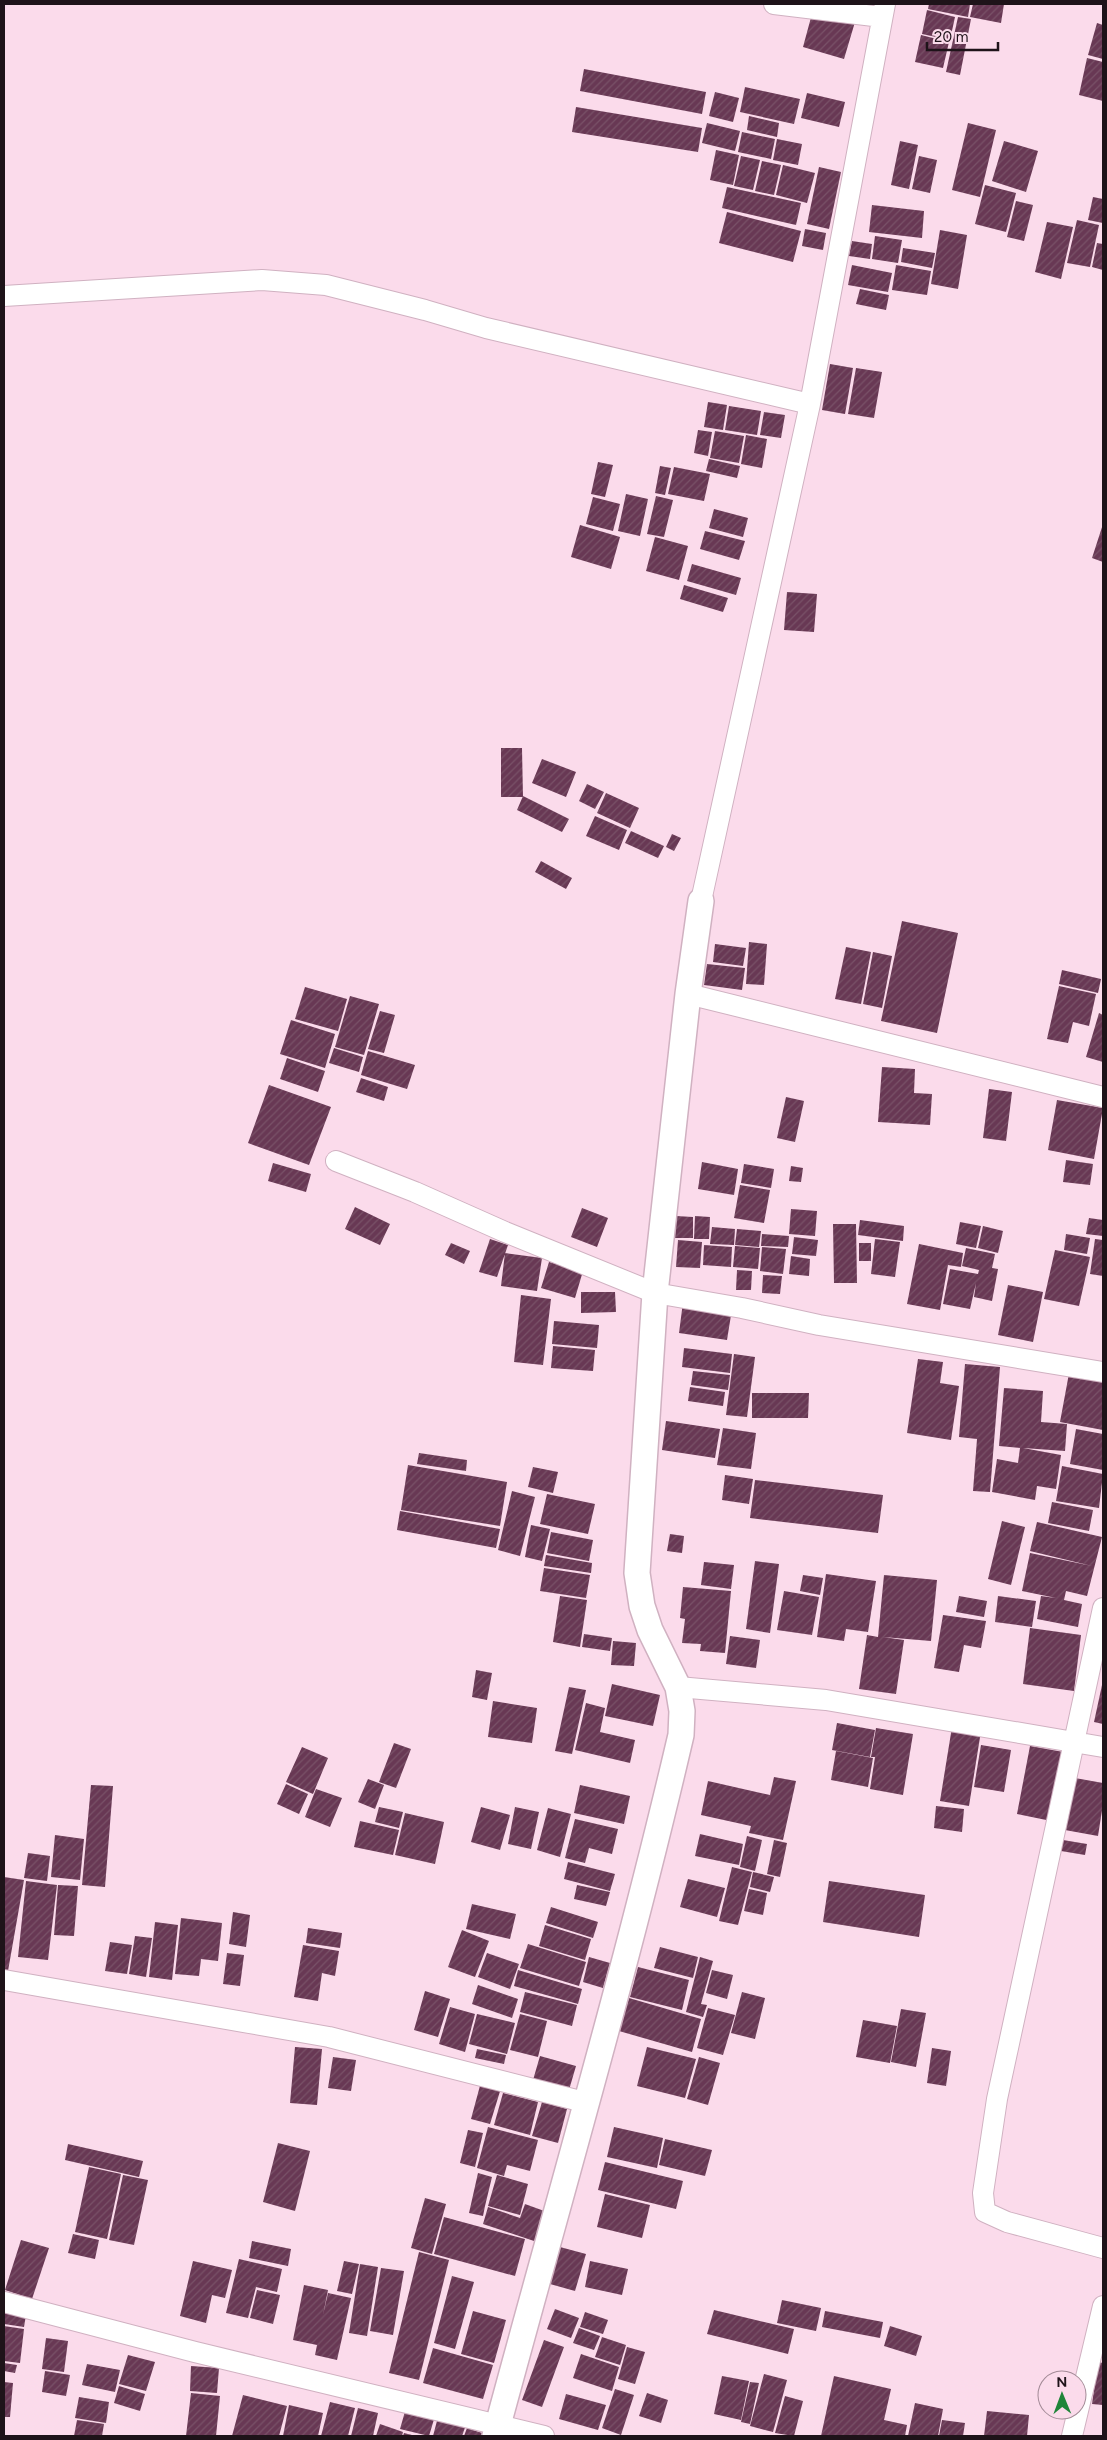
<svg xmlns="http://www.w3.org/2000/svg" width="1107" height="2440" font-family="Figtree,sans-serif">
	<defs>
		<pattern id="building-hatch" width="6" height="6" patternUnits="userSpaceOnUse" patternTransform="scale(1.25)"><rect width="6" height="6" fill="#683854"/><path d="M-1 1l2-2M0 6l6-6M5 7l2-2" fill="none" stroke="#795268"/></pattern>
	</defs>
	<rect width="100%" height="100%" fill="#fbdbeb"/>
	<path fill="url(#building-hatch)" d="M929 4H970L968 17 928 9Z
		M973 4H1004L1001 23 970 17Z
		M813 10 855 22 844 59 803 47Z
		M927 10 955 17 950 40 922 34Z
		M958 17 971 19 960 75 946 72Z
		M1097 23 1103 25V59L1088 55Z
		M921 35 949 42 943 68 915 62Z
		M1087 58 1103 62V101L1079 95Z
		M584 69 706 92 702 114 580 91Z
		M745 87 800 99 794 124 740 112Z
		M715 92 739 98 733 122 709 116Z
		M807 93 845 102 839 127 801 118Z
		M576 107 702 128 698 152 572 132Z
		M749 116 779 123 777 137 747 130Z
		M707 123 740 131 735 151 702 143Z
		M968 123 996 130 980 197 952 190Z
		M742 132 775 139 771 159 738 152Z
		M777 139 802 144 798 165 773 160Z
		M900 141 918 145 909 189 891 185Z
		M1004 141 1038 151 1026 192 992 181Z
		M716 150 739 155 733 185 710 180Z
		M741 156 760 160 753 190 734 186Z
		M919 156 937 160 930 193 912 189Z
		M762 161 781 165 774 195 755 191Z
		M783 165 815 173 807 203 776 195Z
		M819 167 841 172 829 229 807 224Z
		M985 185 1016 193 1006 232 975 224Z
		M727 187 801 203 796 225 722 208Z
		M1093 197 1103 199V223L1088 220Z
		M1016 201 1033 205 1024 241 1007 237Z
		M872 205 924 211 922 238 869 232Z
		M727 212 801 231 793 262 719 243Z
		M1077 220 1099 225 1090 267 1067 263Z
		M1047 222 1073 227 1061 279 1035 272Z
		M805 229 826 233 823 250 802 246Z
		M940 230 967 235 958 289 931 284Z
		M875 236 902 240 898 263 872 259Z
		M852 241 872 244 870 259 849 256Z
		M1097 243 1103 244V270L1092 267Z
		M903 248 935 253 932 268 901 262Z
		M852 265 892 273 888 292 848 285Z
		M896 265 931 271 927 295 892 290Z
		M860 289 889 295 886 310 856 304Z
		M830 364 853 368 845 414 822 410Z
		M856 368 882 372 874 418 848 414Z
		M708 402 727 405 723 430 704 427Z
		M729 406 761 411 757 435 725 430Z
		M764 412 785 415 781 438 760 435Z
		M698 430 712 432 708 456 694 453Z
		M715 431 744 436 739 463 710 458Z
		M746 435 767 439 762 468 741 464Z
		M709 459 740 466 737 478 706 471Z
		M598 462 613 465 605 497 591 494Z
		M660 466 671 468 665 495 655 493Z
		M674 467 710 474 704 501 668 494Z
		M626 494 648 499 640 536 618 531Z
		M656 496 673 500 664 537 647 534Z
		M593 497 620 504 613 531 586 524Z
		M714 509 748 518 743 537 709 528Z
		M1103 524V562L1092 558Z
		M580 525 620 537 611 569 571 557Z
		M705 531 745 541 739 560 700 549Z
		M655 537 688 546 679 580 646 571Z
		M692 564 741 578 736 595 687 581Z
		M684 585 728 598 723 612 680 599Z
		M787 592 817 594 814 632 784 630Z
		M501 748H522L523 797H501Z
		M542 759 576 772 566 797 532 783Z
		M587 784 604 792 595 809 579 801Z
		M606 793 639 808 630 828 597 813Z
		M523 796 569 819 562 832 517 810Z
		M595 816 627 830 619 850 586 836Z
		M631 831 664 846 658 858 625 843Z
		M672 834 681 838 674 851 666 847Z
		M541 861 572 878 566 889 535 872Z
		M902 921 958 933 937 1033 881 1021Z
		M749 942 767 944 764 985 746 984Z
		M715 944 746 948 743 966 713 962Z
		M846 947 871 952 861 1004 835 999Z
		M873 952 892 956 882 1008 863 1004Z
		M707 964 745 968 742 990 704 985Z
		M1062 970 1101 979 1098 993 1059 984Z
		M1059 986 1096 994 1089 1026 1073 1022 1068 1043 1047 1039Z
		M305 987 347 999 338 1031 295 1019Z
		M350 996 379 1004 364 1055 335 1047Z
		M380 1011 395 1015 384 1053 368 1049Z
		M1099 1013 1103 1015V1062L1086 1057Z
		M291 1020 335 1034 325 1068 280 1054Z
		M334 1048 363 1057 359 1072 329 1063Z
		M368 1051 415 1065 407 1089 361 1075Z
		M287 1058 325 1071 318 1092 280 1079Z
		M882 1067 915 1069 914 1093 932 1094 930 1125 878 1122Z
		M361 1078 388 1087 384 1101 356 1092Z
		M269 1085 331 1107 309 1165 248 1143Z
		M989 1089 1012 1092 1006 1141 983 1138Z
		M786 1097 804 1101 795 1142 777 1138Z
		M1057 1100 1103 1108 1094 1159 1048 1150Z
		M1066 1160 1093 1164 1090 1185 1063 1182Z
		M702 1162 738 1169 734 1195 698 1189Z
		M273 1163 311 1174 306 1192 268 1181Z
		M744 1164 774 1169 771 1188 741 1183Z
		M791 1166 803 1168 801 1182 789 1181Z
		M740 1185 770 1190 764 1223 734 1218Z
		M355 1207 390 1224 380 1245 345 1229Z
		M582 1208 608 1218 597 1247 571 1237Z
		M791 1209 817 1211 815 1236 789 1234Z
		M676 1216 693 1217V1238H675Z
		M695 1216 710 1217 709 1239H694Z
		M1089 1218 1103 1220V1236L1086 1234Z
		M860 1220 904 1226 903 1241 858 1235Z
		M960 1222 981 1226 976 1248 956 1244Z
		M833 1224H856L857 1283H834Z
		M983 1226 1003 1231 998 1253 978 1248Z
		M712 1227 735 1229 734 1245 710 1244Z
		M737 1229 761 1231 759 1247 735 1245Z
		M762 1234 789 1236 788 1247 761 1246Z
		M1066 1234 1090 1238 1087 1254 1064 1250Z
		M794 1237 818 1240 816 1256 792 1254Z
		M490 1239 508 1245 497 1277 479 1272Z
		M875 1239 900 1242 895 1277 871 1274Z
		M1095 1239 1103 1240V1276L1090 1274Z
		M678 1240 702 1242 700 1268 676 1267Z
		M451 1243 470 1251 464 1264 445 1255Z
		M859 1243H871V1261H859Z
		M919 1244 963 1253 961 1267 948 1265 940 1310 907 1304Z
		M704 1245 732 1247 731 1267 703 1265Z
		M735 1246 760 1248 758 1269 733 1267Z
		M762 1247 786 1249 783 1274 760 1271Z
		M966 1248 995 1254 992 1268 998 1269 992 1301 974 1297 976 1283 970 1309 943 1304 950 1269 978 1274 979 1270 962 1266Z
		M1055 1250 1090 1257 1079 1306 1044 1299Z
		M505 1253 542 1258 537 1291 501 1286Z
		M791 1256 810 1259 809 1276 789 1274Z
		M549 1262 583 1271 575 1298 541 1288Z
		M737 1270 752 1271 751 1290H736Z
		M763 1275 782 1276 780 1294 762 1293Z
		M1008 1285 1043 1292 1033 1342 998 1335Z
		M581 1292H615L616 1312 581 1313Z
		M521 1295 551 1299 543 1365 514 1362Z
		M683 1302 732 1309 727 1340 679 1333Z
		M554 1321 599 1325 597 1348 552 1344Z
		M553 1346 595 1350 593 1371 551 1368Z
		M684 1348 732 1354 730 1373 682 1367Z
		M734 1354 755 1357 747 1417 726 1415Z
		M918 1359 943 1362 940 1383 959 1386 951 1440 907 1433Z
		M965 1364 1000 1367 990 1492 973 1491 977 1439 959 1437Z
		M1070 1368 1103 1374V1430L1060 1422Z
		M693 1371 730 1375 728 1390 691 1385Z
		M690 1387 725 1392 723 1406 688 1401Z
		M1004 1388 1043 1391 1041 1422 1067 1424 1065 1451 1023 1448 1061 1455 1056 1489 1037 1486 1035 1500 992 1492 997 1459 1018 1463 1020 1448 999 1446Z
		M752 1393H809L808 1418H752Z
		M666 1421 720 1429 715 1458 662 1450Z
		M723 1428 756 1433 751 1469 717 1465Z
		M1076 1429 1103 1434V1470L1070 1464Z
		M419 1453 467 1460 466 1471 417 1464Z
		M408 1465 507 1482 500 1526 401 1510Z
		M1062 1466 1103 1474 1099 1508 1056 1501Z
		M533 1467 558 1472 553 1493 528 1487Z
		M725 1475 753 1479 749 1504 722 1500Z
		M755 1480 883 1495 878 1533 750 1518Z
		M512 1491 535 1497 520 1556 498 1550Z
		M547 1494 595 1504 588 1534 540 1524Z
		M1052 1502 1093 1510 1089 1531 1048 1523Z
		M400 1511 500 1529 496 1548 397 1530Z
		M1002 1521 1025 1527 1011 1585 988 1579Z
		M1037 1522 1102 1537 1087 1596 1066 1591 1064 1600 1082 1604 1078 1627 1037 1619 1041 1596 1056 1598 1022 1591 1030 1553 1092 1566 1030 1551Z
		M531 1525 550 1529 542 1561 525 1557Z
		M551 1532 593 1540 589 1561 547 1553Z
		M670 1534 684 1536 682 1553 667 1551Z
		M546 1555 592 1563 591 1573 544 1566Z
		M755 1561 779 1564 770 1633 746 1629Z
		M704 1562 734 1565 731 1589 701 1585Z
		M544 1568 590 1575 586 1598 540 1591Z
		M826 1574 876 1581 868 1632 846 1629 844 1641 817 1637Z
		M803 1575 823 1578 820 1595 800 1591Z
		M884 1575 937 1580 931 1641 883 1637 904 1640 896 1694 859 1689 867 1635 878 1637Z
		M683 1587 731 1591 725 1653 700 1651 701 1644 682 1643 685 1619 680 1618Z
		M784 1591 819 1597 812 1635 777 1630Z
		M560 1596 587 1600 580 1647 553 1642Z
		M959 1596 987 1601 984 1617 956 1612Z
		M998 1596 1036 1601 1032 1627 995 1622Z
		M943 1615 986 1621 981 1648 964 1645 959 1672 934 1668Z
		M1030 1628 1081 1635 1074 1691 1023 1684Z
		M584 1634 612 1638 610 1651 582 1647Z
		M730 1636 760 1640 756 1668 726 1664Z
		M613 1641 636 1643 634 1666 611 1665Z
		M476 1670 492 1673 487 1700 472 1697Z
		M612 1684 660 1695 653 1726 605 1716Z
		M1102 1685H1103V1724L1094 1722Z
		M569 1687 586 1690 572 1754 555 1751Z
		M493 1701 537 1708 532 1743 488 1737Z
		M586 1703 605 1708 600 1732 635 1740 630 1763 575 1750Z
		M837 1723 875 1730 870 1757 832 1750Z
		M952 1727 981 1731 969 1806 940 1801Z
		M876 1728 913 1734 903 1795 870 1789 875 1757H871Z
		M394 1743 411 1749 396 1788 379 1782Z
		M981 1745 1011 1750 1004 1792 974 1787Z
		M1030 1746 1069 1753 1056 1822 1017 1814Z
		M302 1747 328 1758 313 1794 286 1782Z
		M836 1751 873 1758 868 1787 831 1780Z
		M774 1777 796 1781 783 1840 749 1833 751 1826 701 1815 708 1781 770 1795Z
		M1075 1778 1103 1783V1804L1098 1836 1065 1830 1070 1802 1078 1803 1070 1802Z
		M368 1779 384 1785 375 1809 358 1802Z
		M286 1784 308 1794 299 1814 277 1804Z
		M91 1785 113 1786 105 1887 82 1885Z
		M580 1785 630 1796 624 1824 574 1813Z
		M316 1789 342 1798 330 1827 305 1817Z
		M936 1806 964 1809 962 1832 934 1828Z
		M379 1807 403 1812 399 1828 375 1822Z
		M481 1807 510 1815 500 1850 471 1842Z
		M515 1807 539 1812 531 1849 508 1844Z
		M548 1808 571 1814 560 1857 537 1850Z
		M405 1813 444 1822 435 1864 395 1855Z
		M575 1819 618 1829 612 1854 589 1848 585 1863 565 1858Z
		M360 1821 399 1830 393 1855 354 1847Z
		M700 1834 743 1844 739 1865 695 1856Z
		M55 1835 84 1839 80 1880 51 1877Z
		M747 1836 762 1840 755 1871 740 1867Z
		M774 1840 787 1843 780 1877 767 1874Z
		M1063 1840 1087 1844 1085 1855 1061 1851Z
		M28 1853 50 1856 47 1881 24 1878Z
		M568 1862 615 1874 610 1891 564 1879Z
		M732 1867 752 1872 738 1925 719 1921Z
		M753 1872 774 1877 770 1892 750 1887Z
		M4 1877 24 1880 8 1971H4Z
		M688 1879 725 1888 717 1917 680 1907Z
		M26 1881 57 1885 48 1960 18 1957Z
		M829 1881 925 1895 919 1937 823 1922Z
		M58 1885 78 1886 74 1936 54 1935Z
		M577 1885 610 1892 606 1906 574 1899Z
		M749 1889 767 1893 763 1915 744 1911Z
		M472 1904 516 1914 510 1939 466 1929Z
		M551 1907 598 1922 593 1938 546 1923Z
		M233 1912 250 1915 246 1947 229 1944Z
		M181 1918 222 1923 218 1961 201 1959 199 1976 175 1974Z
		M155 1922 178 1925 172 1980 149 1977Z
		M545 1925 591 1939 585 1960 539 1946Z
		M308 1928 342 1933 340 1948 306 1943Z
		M462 1930 489 1941 475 1977 448 1967Z
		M135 1936 152 1938 146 1977 129 1974Z
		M110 1942 132 1945 127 1974 105 1971Z
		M528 1944 586 1962 579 1986 520 1968Z
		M303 1945 339 1951 335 1976 322 1973 318 2001 294 1997Z
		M660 1947 698 1957 693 1978 654 1968Z
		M227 1953 244 1955 240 1986 223 1984Z
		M487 1953 519 1964 510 1989 478 1977Z
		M589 1957 610 1963 603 1988 583 1982Z
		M700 1957 713 1961 701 2004 707 2005 703 2017 686 2012Z
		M638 1967 689 1980 682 2010 630 1997Z
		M518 1970 582 1989 578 2004 514 1986Z
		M712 1970 733 1975 727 1999 706 1993Z
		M478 1985 518 1999 512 2018 472 2004Z
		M425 1991 450 1999 438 2037 414 2030Z
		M525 1992 577 2005 572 2026 520 2012Z
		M742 1992 765 1998 755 2039 731 2033Z
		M629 1998 701 2019 692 2052 619 2031Z
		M450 2007 475 2014 465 2052 439 2044Z
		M708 2008 735 2015 723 2055 697 2048Z
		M901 2009 926 2013 916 2067 891 2062Z
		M477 2014 515 2023 507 2054 469 2044Z
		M520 2014 547 2021 538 2057 510 2050Z
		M863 2020 897 2026 890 2063 856 2057Z
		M295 2047 322 2049 317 2105 290 2103Z
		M647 2047 696 2059 685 2098 637 2086Z
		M932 2048 951 2051 946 2086 927 2083Z
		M477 2049 506 2055 504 2064 475 2058Z
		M540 2056 576 2066 569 2090 533 2080Z
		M333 2057 356 2060 351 2091 328 2088Z
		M699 2057 720 2063 708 2105 687 2099Z
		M481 2082 501 2088 490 2124 471 2119Z
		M503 2093 538 2102 530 2135 494 2125Z
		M542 2102 567 2109 558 2143 532 2136Z
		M488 2127 538 2140 530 2171 507 2165 504 2176 477 2168Z
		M614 2127 663 2138 657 2168 607 2157Z
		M468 2130 483 2133 475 2167 460 2163Z
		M665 2139 712 2150 705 2176 659 2165Z
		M278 2143 310 2151 295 2211 263 2202Z
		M68 2144 143 2161 139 2177 65 2160Z
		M605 2162 683 2181 676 2209 598 2190Z
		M89 2167 121 2174 107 2239 75 2232Z
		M478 2173 492 2177 485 2206 483 2205 485 2206 483 2216 469 2213Z
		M123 2175 148 2180 134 2245 109 2240Z
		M497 2175 528 2184 520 2215 488 2206Z
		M605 2194 650 2205 642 2238 597 2227Z
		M425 2198 446 2204 432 2254 411 2248Z
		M525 2204 547 2212 537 2242 483 2224 488 2207 520 2218Z
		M444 2217 525 2239 515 2276 434 2254Z
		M73 2234 99 2240 95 2259 68 2253Z
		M21 2240 49 2248 32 2299 5 2290Z
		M252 2241 291 2249 288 2266 249 2258Z
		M560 2247 586 2254 575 2291 550 2284Z
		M419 2252 449 2260 419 2380 389 2373Z
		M239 2259 282 2269 277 2292 256 2287 248 2318 226 2313Z
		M193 2261 232 2270 225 2298 212 2295 206 2323 180 2316Z
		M344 2261 359 2264 352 2294 337 2291Z
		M590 2261 628 2269 622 2295 585 2287Z
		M360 2264 378 2267 367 2336 349 2333Z
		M381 2268 404 2271 393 2335 370 2331Z
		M452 2276 474 2282 455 2349 434 2343Z
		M304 2285 328 2290 323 2315 328 2293 351 2298 337 2360 315 2355 317 2345 293 2340Z
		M257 2290 280 2295 273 2324 250 2318Z
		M782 2300 821 2308 816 2331 777 2323Z
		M4 2306 27 2309 24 2327 4 2324Z
		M555 2309 579 2318 571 2338 547 2329Z
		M714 2310 794 2329 788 2354 707 2334Z
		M473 2311 506 2320 494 2363 461 2354Z
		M825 2311 883 2322 880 2338 822 2327Z
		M585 2312 608 2320 603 2334 580 2327Z
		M4 2326 24 2329 20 2363 4 2361Z
		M890 2326 922 2336 916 2356 884 2346Z
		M579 2328 600 2336 594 2350 573 2343Z
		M602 2337 626 2345 620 2365 595 2357Z
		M46 2338 68 2341 64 2372 42 2369Z
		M544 2340 564 2347 542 2407 522 2400Z
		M627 2347 645 2352 635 2384 618 2379Z
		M433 2348 493 2365 483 2399 423 2383Z
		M581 2354 619 2367 612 2391 573 2378Z
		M128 2355 155 2362 146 2391 119 2384Z
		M1098 2362 1103 2363V2405L1092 2404Z
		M4 2363 17 2365 15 2373 4 2371Z
		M87 2364 120 2370 115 2392 82 2385Z
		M191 2366 219 2368 217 2393 190 2391Z
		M45 2371 70 2375 66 2396 42 2392Z
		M764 2374 787 2380 773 2432 750 2426Z
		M722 2376 749 2381 741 2420 714 2414Z
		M834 2376 891 2389 884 2420 907 2425 905 2436H821Z
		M4 2382 13 2383 10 2417H4Z
		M750 2382 759 2383 750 2424 741 2422Z
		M119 2386 145 2394 140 2411 114 2403Z
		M615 2389 634 2395 621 2435 602 2428Z
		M191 2393 220 2396 216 2436H186Z
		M647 2393 668 2400 661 2423 639 2416Z
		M566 2394 606 2405 598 2430 559 2419Z
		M243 2395 287 2406 279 2436H232Z
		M785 2396 803 2401 794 2436 775 2433Z
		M79 2397 109 2402 106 2423 75 2418Z
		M330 2402 355 2408 348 2436H321Z
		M915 2403 943 2409 938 2436H908Z
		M289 2405 323 2413 318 2436H283Z
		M358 2408 378 2413 373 2436H351Z
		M406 2408 435 2416 429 2436 400 2429Z
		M987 2411 1029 2415 1027 2436H984Z
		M438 2417 466 2425 462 2436H433Z
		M77 2420 104 2424 102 2436H74Z
		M942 2420 965 2423 963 2436H939Z
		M380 2424 403 2432 402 2436H376Z
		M467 2428 485 2434 484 2436H464Z
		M404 2433 416 2436H403Z"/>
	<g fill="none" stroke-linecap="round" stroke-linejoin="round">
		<g stroke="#d0b1c1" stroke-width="22">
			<path id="minor" d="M774 4 882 17
				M4 296 262 280 326 285 425 310 486 328 810 404
				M701 901 810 404 885 4
				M688 994 1103 1097
				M336 1161 415 1192 505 1232 655 1293 742 1308 819 1325 1103 1372
				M1103 1608 997 2099 983 2193 985 2212 1007 2222 1103 2248
				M678 1687 826 1700 1103 1747
				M4 1980 329 2037 588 2103
				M4 2302 195 2352 544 2436
				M1072 2436 1103 2306"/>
		</g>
		<g stroke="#d0b1c1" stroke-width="28">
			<path id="tertiary" d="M495 2436C558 2202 626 1971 681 1735L682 1711 678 1687 650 1630 642 1606 637 1573 655 1293 688 994 701 901"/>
		</g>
		<use href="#minor" stroke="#fff" stroke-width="20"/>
		<use href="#tertiary" stroke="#fff" stroke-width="25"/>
	</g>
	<rect width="1107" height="2440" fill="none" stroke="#1e1319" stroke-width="10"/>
	<g transform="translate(1062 2395) rotate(359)"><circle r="24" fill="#fbdbeb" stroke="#a38b97"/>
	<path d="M0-4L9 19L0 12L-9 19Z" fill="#1f8539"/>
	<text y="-8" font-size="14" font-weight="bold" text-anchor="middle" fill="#1e1319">N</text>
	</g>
	<path d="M927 42v8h71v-8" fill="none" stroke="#1e1319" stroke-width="2.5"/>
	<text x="934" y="42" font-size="15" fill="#1e1319" stroke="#fbdbeb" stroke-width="4" paint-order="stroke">20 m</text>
</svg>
